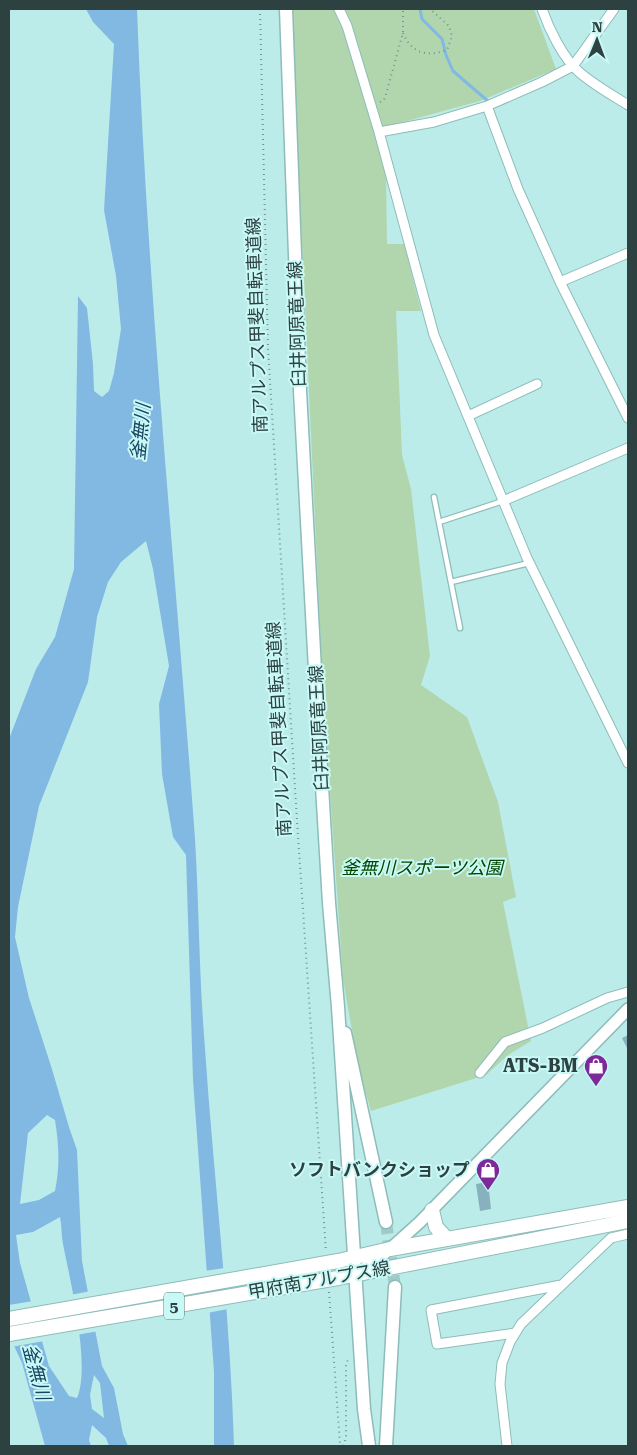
<svg xmlns="http://www.w3.org/2000/svg" width="637" height="1455" font-family="'Roboto Serif','Noto Sans JP',serif">
	<rect width="100%" height="100%" fill="#bcece9"/>
	<path fill="#b1d6ad" d="M291 9H534L556 69 480 101 374 130 386 173 387 244H404L421 311H396L402 455 411 489 430 656 421 685 467 717 498 802 516 897 503 902 531 1041 508 1055 486 1075 371 1111 358 1066 343 979 323 690Z"/>
	<path fill="#81b9e3" fill-rule="evenodd" d="M86 9H137C147 286 175 563 195 839 199 904 199 970 204 1035 213 1172 230 1309 234 1446H214V1372L193 1080 186 855 173 837 162 774 159 704 169 666 153 569 146 541 121 562 108 582 97 617 88 682 39 806 18 907 15 937 29 998 51 1066 69 1127 77 1150 82 1261 102 1366 114 1388 123 1434 128 1446H109L106 1438 92 1425 89 1440 91 1446H45L22 1363 9 1335V739L36 669 55 637 74 569 78 296 87 308 93 364 94 391 102 397 109 391 114 373 121 329 116 276 104 210 114 44 93 22ZM47 1115 55 1120C59 1145 60 1167 55 1191L39 1200 20 1204 28 1133ZM60 1217C62 1226 61 1235 63 1244 70 1280 91 1366 77 1398L69 1396 49 1366 20 1263 16 1235 33 1232ZM94 1375 100 1383 104 1418 92 1409 90 1395Z"/>
	<path fill="#bcece9" d="M225 1268 228 1309 207 1313 204 1271Z
		M91 1291 99 1331 76 1335 70 1295Z
		M33 1301 44 1341 11 1347 9 1341V1305Z"/>
	<g fill="none" stroke-linecap="round" stroke-linejoin="round">
		<path stroke="#81b9e3" stroke-width="3" d="M420 9 422 19 442 39 446 55 453 71 489 102"/>
	</g>
	<path fill="#86b1bd" d="M628 1035V1050L622 1038Z
		M488 1182 491 1209 480 1211 476 1184Z"/>
	<g fill="none" stroke-linecap="round" stroke-linejoin="round">
		<path stroke="#9fcac7" stroke-width="12" stroke-dasharray="12 6" stroke-linecap="butt" d="M386 1222 395 1287"/>
		<g stroke="#8dbcb9" stroke-width="7">
			<path id="service" d="M434 497 460 628
				M439 522 503 501
				M451 582 529 563"/>
		</g>
		<g stroke="#8dbcb9" stroke-width="11">
			<path id="minor" d="M339 9 347 26 379 132 434 335 527 558 628 763
				M542 9C549 29 563 58 579 72 594 85 612 95 628 105
				M487 106 518 189 560 282 628 418
				M379 132 434 122 487 106 542 82 573 66 614 9
				M560 282 628 253
				M468 416 537 384
				M503 501 628 448
				M480 1073 505 1042 543 1028 607 998 628 992
				M515 1333 437 1344 431 1310 561 1285
				M507 1446 500 1384 502 1363 510 1342 521 1324 611 1238 628 1234"/>
		</g>
		<g stroke="#8dbcb9" stroke-width="14">
			<path id="tertiary" d="M357 1274 390 1249 420 1222 628 1009"/>
		</g>
		<g stroke="#8dbcb9" stroke-width="15">
			<path id="secondary" d="M286 9 300 391 315 670 329 903 338 1007 364 1409 369 1446
				M345 1033 386 1222
				M386 1446 395 1287"/>
		</g>
		<g stroke="#8dbcb9" stroke-width="16">
			<path id="primary" d="M432 1210 436 1227 447 1239
				M338 1261 390 1249 628 1207
				M338 1278 628 1221"/>
		</g>
		<path stroke="#729492" stroke-width="2" stroke-dasharray="1 4" stroke-linecap="butt" d="M260 9 268 348 297 821 326 1252
			M403 33C412 54 427 57 447 50L452 36 449 26 430 9
			M380 102 384 100 386 94 403 33V9
			M329 1292 340 1444 343 1446
			M344 1446 346 1436V1365L348 1359"/>
		<use href="#service" stroke="#fff" stroke-width="4.5"/>
		<use href="#minor" stroke="#fff" stroke-width="9"/>
		<use href="#tertiary" stroke="#fff" stroke-width="11"/>
		<use href="#secondary" stroke="#fff" stroke-width="12"/>
		<use href="#primary" stroke="#fff" stroke-width="14"/>
		<g stroke="#8dbcb9" stroke-width="16" stroke-linecap="butt">
			<path id="primary-bridge" d="M9 1319 338 1261
				M9 1334 338 1278"/>
		</g>
		<use href="#primary-bridge" stroke="#fff" stroke-width="14"/>
	</g>
	<defs>
		<g id="shop-pin" transform="scale(1.25)"><path d="M0 17L-7.5 6A9.5 9.5 0 1 1 7.5 6Z" fill="#7d2999" stroke="#c9f9f7"/><path d="M-5-2.5h2.3a2.7 3.5 0 0 1 5.4 0H5L5.5 6h-11ZM-1.5-2.5h3a1.5 2.3 0 0 0-3 0Z" fill="#fff"/></g>
	</defs>
	<g fill-rule="evenodd">
		<use href="#shop-pin" x="596" y="1066"/>
		<use href="#shop-pin" x="488" y="1170"/>
	</g>
	<g text-anchor="middle" stroke-width="4" stroke-linejoin="round" paint-order="stroke">
		<rect fill="#c9f9f7" stroke="#5c7877" stroke-width="1" x="164" y="1292.5" width="20" height="27" rx="4"/>
		<g font-size="16" font-weight="bold" fill="#2d4140">
			<text x="174" y="1312">5</text>
		</g>
		<g font-size="18" fill="#2d4140" stroke="#c9f9f7">
			<text transform="translate(297 324) rotate(-92)" y="6">臼井阿原竜王線</text>
			<text transform="translate(257 325) rotate(-92)" y="6">南アルプス甲斐自転車道線</text>
			<text transform="translate(319 728) rotate(-93)" y="6">臼井阿原竜王線</text>
			<text transform="translate(279 729) rotate(-93)" y="6">南アルプス甲斐自転車道線</text>
			<text transform="translate(319 1280) rotate(-10)" y="6">甲府南アルプス線</text>
		</g>
		<g font-size="18" font-style="italic" fill="#034601" stroke="#c9f9f7">
			<text x="422" y="874">釜無川スポーツ公園</text>
		</g>
		<g font-size="18" font-weight="bold" fill="#2d4140" stroke="#c9f9f7" text-anchor="end">
			<text x="578" y="1072">ATS-BM</text>
			<text x="470" y="1176">ソフトバンクショップ</text>
		</g>
		<g font-size="19" font-style="italic" fill="#1a4562" stroke="#c9f9f7">
			<text transform="translate(140 432) rotate(-84)" y="7">釜無川</text>
			<text transform="translate(37 1372) rotate(75)" y="7">釜無川</text>
		</g>
	</g>
	<rect width="637" height="1455" fill="none" stroke="#2d4140" stroke-width="20"/>
	<g transform="translate(597 40) rotate(1)" stroke="#c9f9f7" stroke-width="4" paint-order="stroke">
	<path d="M0-4L9 19L0 12L-9 19Z" fill="#2d4140"/>
	<text y="-8" font-size="14" font-weight="bold" text-anchor="middle" fill="#2d4140">N</text>
	</g>
</svg>
